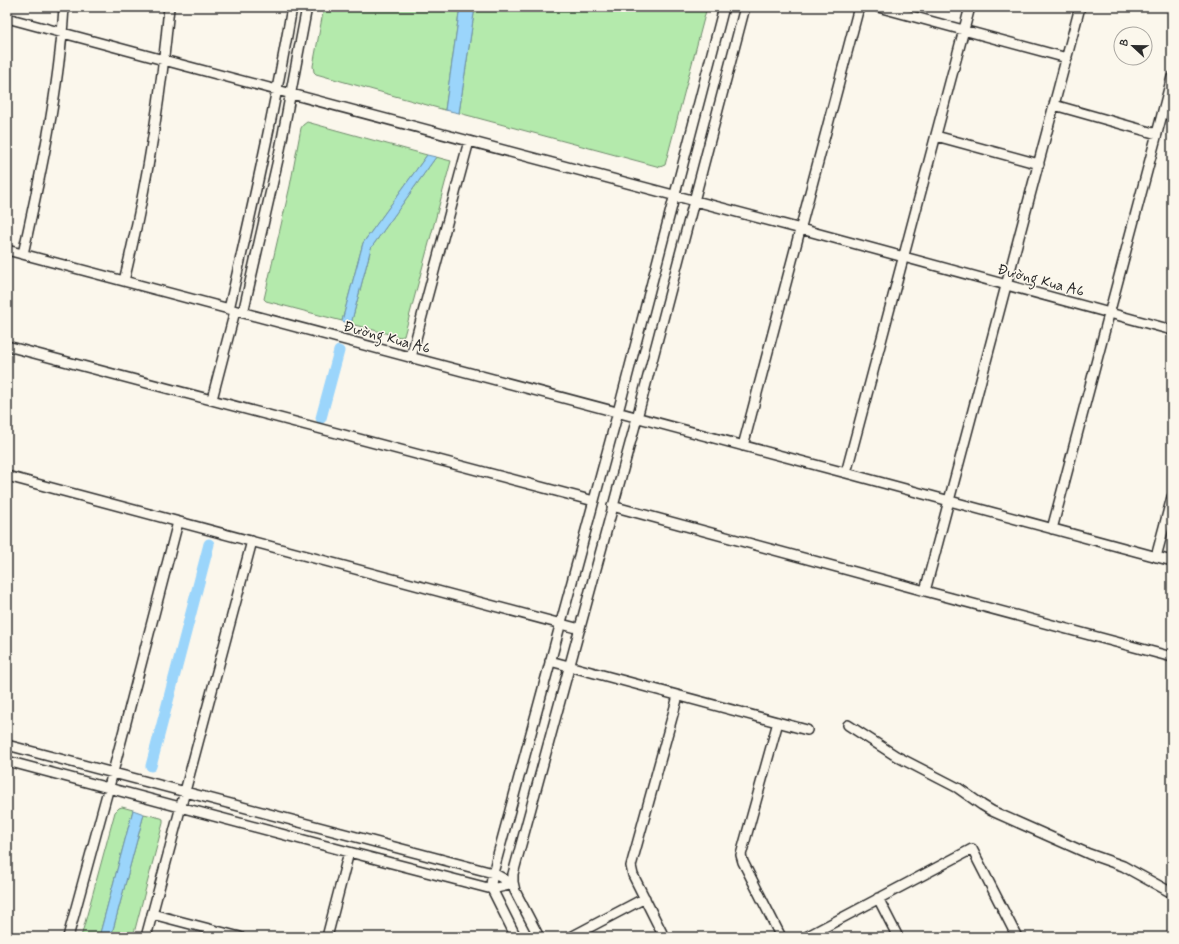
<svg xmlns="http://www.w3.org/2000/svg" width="1179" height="944" font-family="Mynerve,sans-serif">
	<rect width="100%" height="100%" fill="#fbf7ec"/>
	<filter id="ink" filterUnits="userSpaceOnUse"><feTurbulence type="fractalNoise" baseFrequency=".025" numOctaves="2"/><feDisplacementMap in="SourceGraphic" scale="8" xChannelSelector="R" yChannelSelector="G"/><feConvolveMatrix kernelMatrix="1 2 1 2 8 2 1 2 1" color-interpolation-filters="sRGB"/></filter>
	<g filter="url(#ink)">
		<path fill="#b4eaac" stroke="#708a6c" d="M324 7H460L445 110 316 74 314 72 313 66Z
			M475 7H707L665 165 660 167 459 113Z
			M307 122 427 155 363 243 342 321 266 301 264 299 290 186 301 128 303 125Z
			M436 157 451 161 404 336 400 337 351 324 371 248Z
			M122 807 133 810 99 937H81L115 812 119 808Z
			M144 814 161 818 163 819V823L133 937H111Z"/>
		<path fill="#9bd5fb" stroke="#6e91a8" d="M460 7H475L459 113 445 110Z
			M427 155 436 157 371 248 351 324 342 321 363 243Z
			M133 810 144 814 111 937H99Z"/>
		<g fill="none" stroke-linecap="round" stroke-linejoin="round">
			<path stroke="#9bd5fb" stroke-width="11" d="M321 418 339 351
				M151 766 209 544"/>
			<g stroke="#2b2b2b" stroke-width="12">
				<path id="minor" d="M878 7 1067 58
					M7 18 186 66 801 229 1172 330
					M1054 105 1157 134
					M936 136 1039 164
					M7 250 846 473 1172 561
					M23 254C41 173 59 91 64 7
					M124 281C146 190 161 100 169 7
					M229 309C252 209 275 108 292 7
					M243 313 279 155 307 7
					M7 346 594 501
					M411 357 469 141
					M212 399 235 311
					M743 446 859 7
					M846 473 970 7
					M7 476 580 629
					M612 506 925 591 1172 657
					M1052 529 1172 77
					M1156 557 1172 497
					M925 591 1080 7
					M550 661 807 730
					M778 722 741 855 743 862 781 937
					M848 725 896 756 958 788 982 805 992 811 1089 854 1123 866 1172 893
					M7 745 493 873 513 884
					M7 761 349 852 492 889 513 884
					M878 898 898 937
					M152 914 240 937
					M68 937 113 772 178 522
					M146 937 252 541
					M327 937 349 852
					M516 937 493 891 491 884 493 873 618 412 724 7
					M539 937 515 891 513 882V874L637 418 745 7
					M571 937 645 898
					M664 937 633 875 631 866 678 696
					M806 937 972 849 1017 937"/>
			</g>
			<use href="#minor" stroke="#fbf7ec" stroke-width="9"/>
		</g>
	</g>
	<g text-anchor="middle" stroke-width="3" stroke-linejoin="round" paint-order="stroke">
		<g font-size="15" fill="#2b2b2b" stroke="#fbf7ec">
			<text transform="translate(1041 280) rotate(15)" y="5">Đường Kua A6</text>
			<text transform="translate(387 337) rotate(15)" y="5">Đường Kua A6</text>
		</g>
	</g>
	<rect width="1179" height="944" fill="none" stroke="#fbf7ec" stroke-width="24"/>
	<rect x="12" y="12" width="1155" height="920" fill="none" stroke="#2b2b2b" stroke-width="1.5" filter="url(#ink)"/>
	<g transform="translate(1133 46) rotate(292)"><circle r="19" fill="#fbf7ec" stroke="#a8a59f"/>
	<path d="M0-3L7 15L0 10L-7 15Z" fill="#2b2b2b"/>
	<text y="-6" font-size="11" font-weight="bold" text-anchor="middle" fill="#2b2b2b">B</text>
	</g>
</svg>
